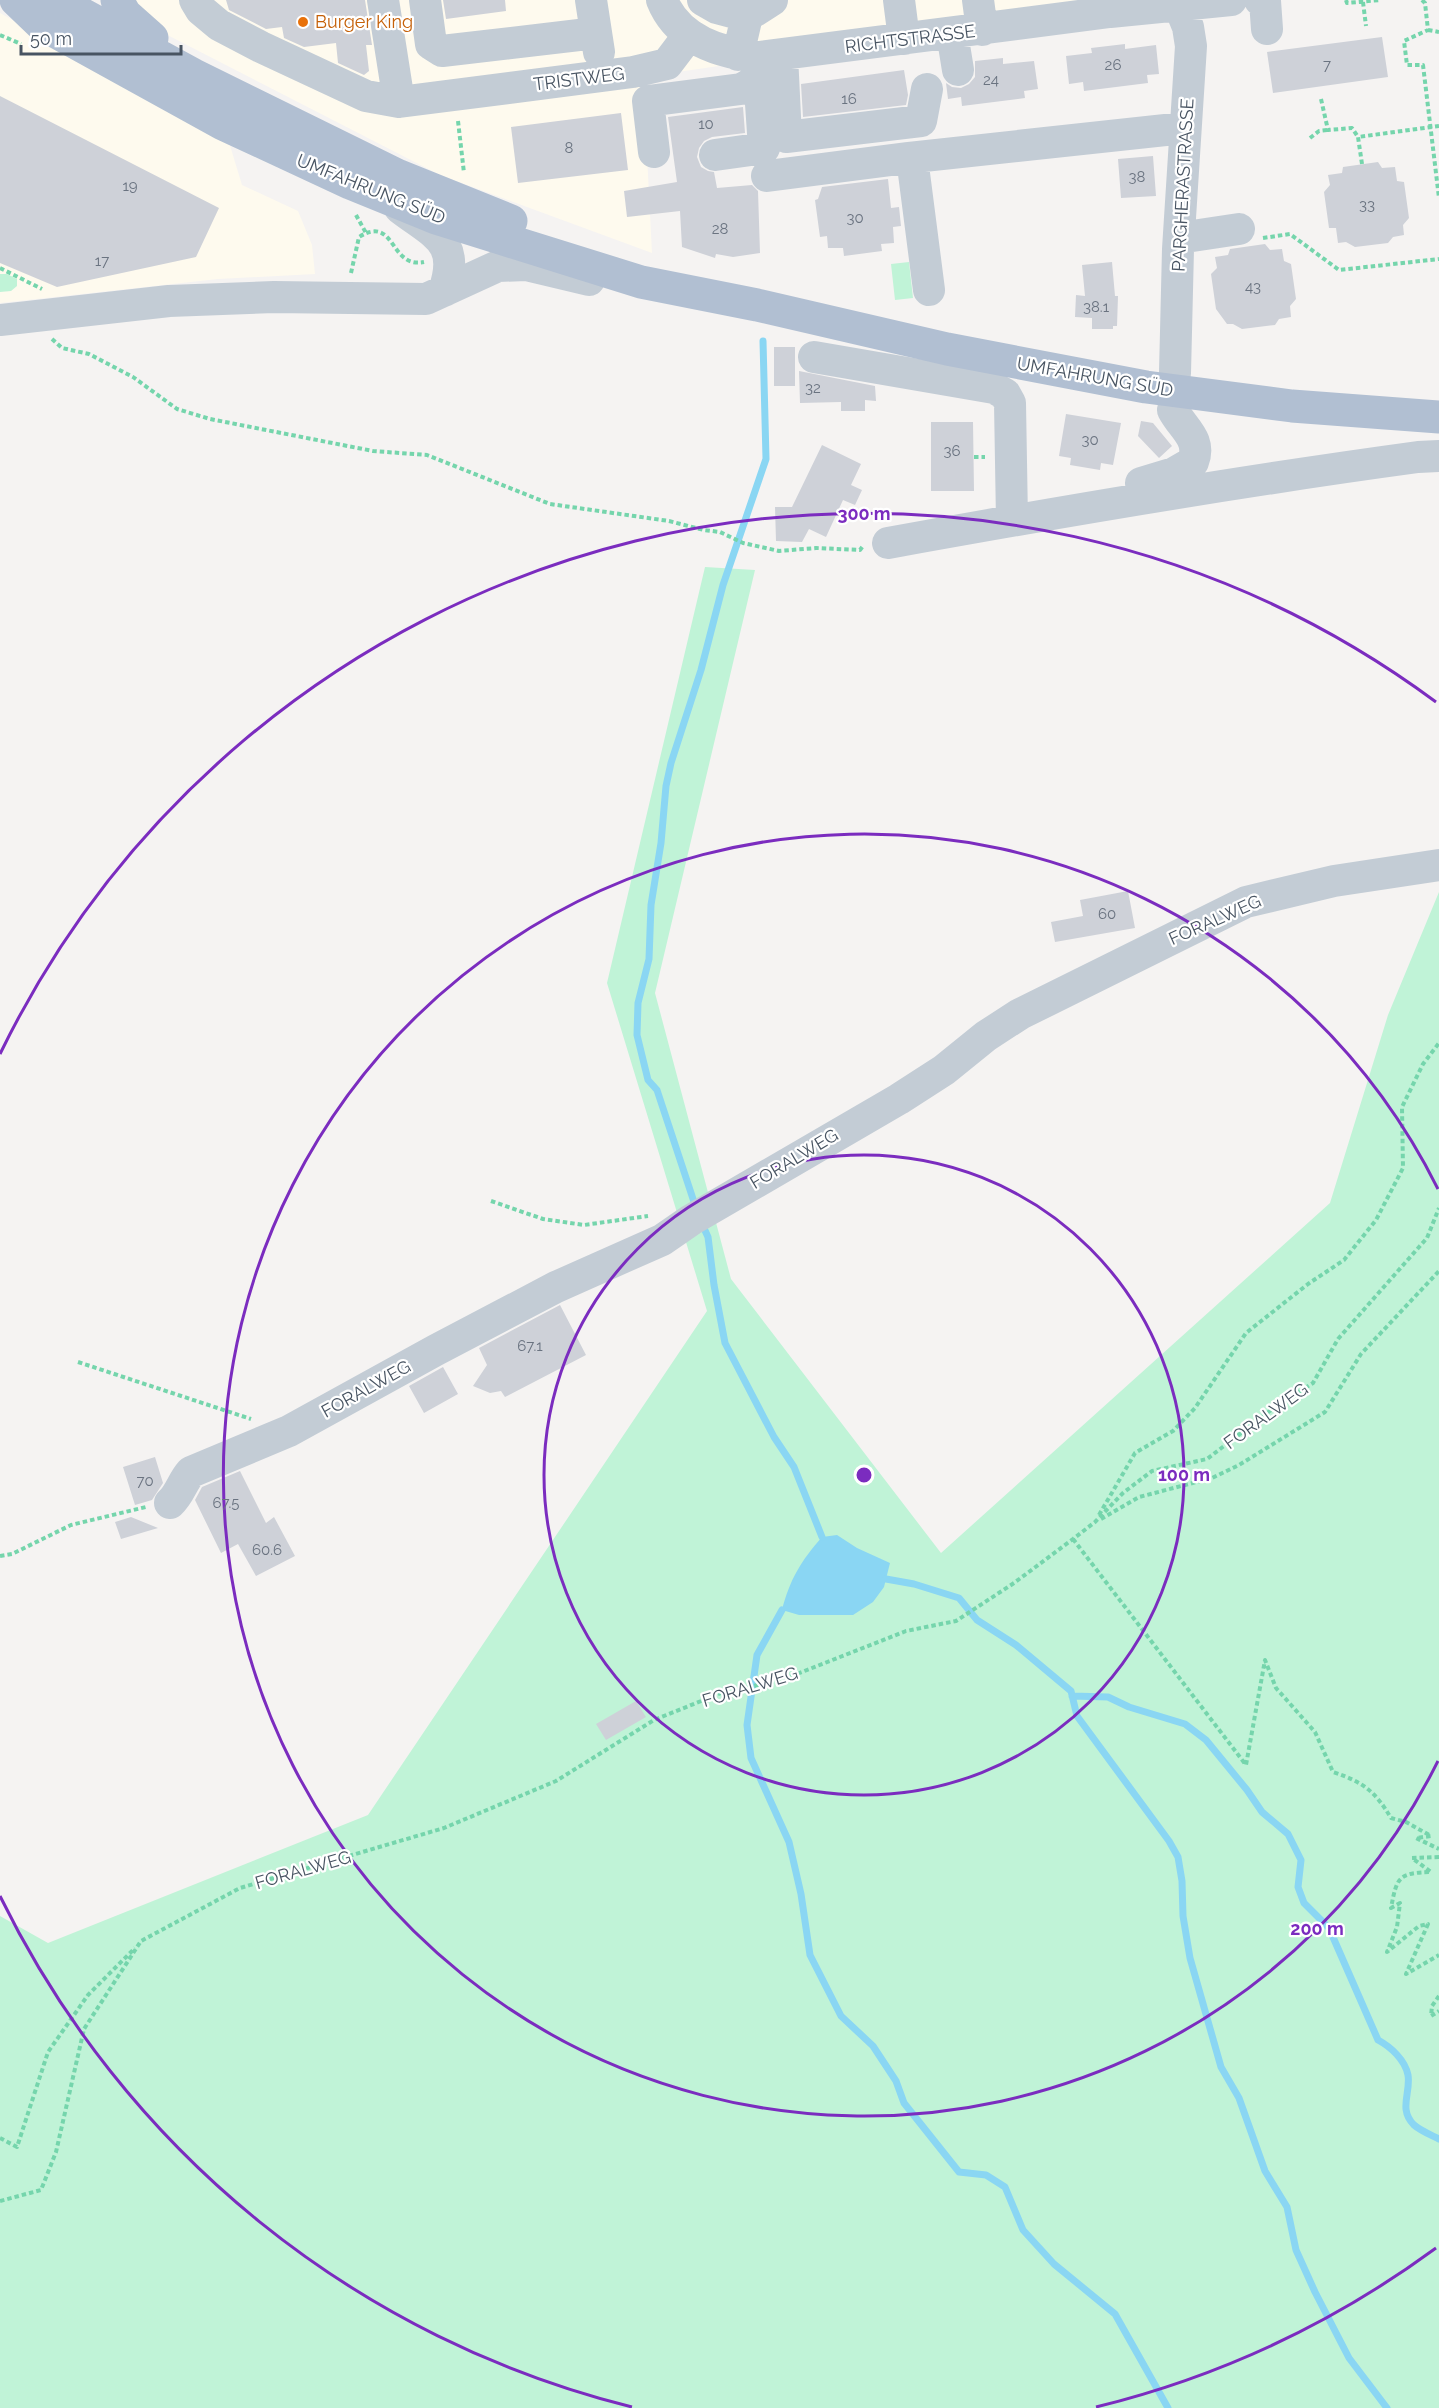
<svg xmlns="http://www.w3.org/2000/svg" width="1439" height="2408" font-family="Raleway,sans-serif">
	<rect width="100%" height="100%" fill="#f5f3f2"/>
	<path fill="#fefaee" d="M125 0H1231L904 39 643 77 652 253 440 175 148 25Z
		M0 13 228 139 242 185 298 211 312 245 315 274 218 279 0 303Z"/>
	<path fill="#c0f3d7" d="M909 262 913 298 895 300 891 264Z
		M0 274H7L17 279V286L11 291 0 292Z
		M705 567 755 570 655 993 731 1279 941 1553 1330 1203 1388 1015 1439 892V2408H0V1916L48 1943 368 1815 707 1311 607 983Z"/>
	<path fill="#8ad6f3" d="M837 1535 857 1548 890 1563 884 1587 873 1602 853 1615H799L782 1610C790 1579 801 1561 822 1537Z"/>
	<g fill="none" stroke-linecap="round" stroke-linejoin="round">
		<path stroke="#8ad6f3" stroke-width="7" d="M696 1208 657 1090 648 1080 637 1035 638 1003 649 959 651 905 661 843 666 786 671 763 701 670 723 585 766 459 763 341
			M702 1224 708 1237 714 1285 725 1343 774 1437 794 1467 822 1537
			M886 1579 914 1584 959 1598 977 1620 1016 1645 1071 1691 1077 1716 1169 1841 1178 1857 1182 1881 1183 1916 1190 1958 1221 2067 1239 2098 1265 2171 1287 2207 1296 2250 1315 2292 1349 2358 1387 2408
			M782 1610 757 1655 747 1725 751 1758 789 1842 801 1894 810 1955 841 2016 873 2046 896 2081 904 2103 959 2172 986 2175 1005 2187 1023 2230 1054 2264 1115 2314 1168 2408
			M1072 1696 1108 1697 1129 1707 1185 1724 1206 1740 1247 1790 1262 1812 1288 1834 1301 1860 1298 1887 1304 1903 1329 1928 1378 2040C1391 2047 1405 2060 1408 2075 1411 2093 1398 2109 1414 2125 1421 2131 1431 2135 1439 2139"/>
	</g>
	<path fill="#ced1d8" d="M226 0H365L372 45H366L369 71 364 75 338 63 336 43 304 47 284 38 282 27 266 29 229 10Z
		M443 0H505L506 11 446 19Z
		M1382 37 1388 77 1273 93 1267 52Z
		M1125 44V49L1156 45 1159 74 1147 75 1148 83 1084 91 1083 82 1069 84 1066 56 1092 53 1091 48Z
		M1003 58V64L1034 61 1038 89 1024 91 1025 98 962 106 961 97 948 99 946 83 952 87 961 88 969 84 975 77V61Z
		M904 70 908 95 906 105 803 117 801 84Z
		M0 96 219 208 196 257 57 287 0 263Z
		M743 107 745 133 712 137 704 141 699 148 697 157 701 167 708 171 714 172 717 188 752 185 758 191 760 253 733 257 716 254 715 258 682 247 680 211 627 217 624 191 677 182 668 117Z
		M621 113 628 170 518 183 511 127Z
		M1153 156 1156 196 1121 198 1118 159Z
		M1378 162 1382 168 1395 167 1397 181 1404 182 1409 218 1403 225 1404 235 1393 237 1388 243 1355 247 1346 242 1338 243 1336 228H1329L1324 192 1330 185 1328 175 1342 173 1343 167Z
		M888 179 891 208 899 207 901 226 893 227 894 243 881 244 882 251 844 256 843 248H828L827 236 820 237 815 200 818 199 822 187Z
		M1265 244 1270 250 1282 249 1284 261 1291 264 1296 299 1290 306 1291 317 1279 319 1275 325 1242 329 1233 324H1227L1216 309 1211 274 1217 268 1215 257 1228 255 1230 249Z
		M1112 262 1115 296H1118L1117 326H1113V329H1092V318L1075 317 1076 295 1085 296 1082 265Z
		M774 347H795V386H774Z
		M799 371 875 386 876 401 865 400V411H841V402L800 403Z
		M1066 414 1121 423 1113 465 1101 463 1100 470 1070 465 1071 458 1059 456Z
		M1141 421 1153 423 1172 446 1159 458 1138 436Z
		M931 422H973L974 491H931Z
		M822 445 861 464 851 485 862 490 855 505 843 500 826 537 809 529 802 542 776 541 775 507H792Z
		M1128 891 1135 928 1055 942 1051 922 1083 916 1080 900Z
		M560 1305 586 1355 505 1397 501 1391 490 1393 473 1386 487 1365 479 1348Z
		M443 1367 458 1394 424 1413 409 1386Z
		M155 1457 163 1483 152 1500 135 1505 123 1467Z
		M240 1471 266 1523 274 1517 295 1556 256 1576 238 1544 221 1553 195 1500 202 1487Z
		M131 1517 158 1528 121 1539 115 1522Z
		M636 1701 646 1717 606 1740 596 1724Z"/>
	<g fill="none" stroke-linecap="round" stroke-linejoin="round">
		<path stroke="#75d5ac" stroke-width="4" stroke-dasharray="4.5 3" stroke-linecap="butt" d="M1346 0 1347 3 1380 0
			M1422 0 1425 3 1428 30 1404 41 1407 65H1423L1439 198
			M1363 2 1366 26
			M1428 30 1439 32
			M0 35 21 44
			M1321 99 1328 130 1352 128 1358 137
			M458 121 464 173
			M1310 138 1319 131 1328 130
			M1362 164 1358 137 1439 126
			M356 215 366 233
			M1263 238 1290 234 1339 270 1439 259
			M0 268 42 289
			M351 273 359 237C396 214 389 269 424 262
			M52 339 62 348 89 354 133 377 177 409 210 419 373 451 427 455 550 504 669 521 704 530 720 532 743 543 779 551 816 548 860 550 863 546
			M974 457H985
			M491 1201 543 1219 584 1225 648 1216
			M78 1362 251 1419
			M1099 1515 1135 1453 1173 1431 1195 1408 1246 1333 1308 1284 1344 1260 1376 1220 1403 1168 1402 1107 1423 1064 1439 1043
			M1101 1519 1139 1497 1212 1478 1239 1465 1325 1412 1361 1354 1439 1271
			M1073 1539 1246 1765 1265 1660 1276 1688 1315 1732 1333 1772C1363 1782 1375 1791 1391 1818L1406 1822 1431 1836 1416 1838 1439 1849
			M0 1556 12 1554 71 1525 146 1507
			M1439 1857 1412 1858 1431 1872C1398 1873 1397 1877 1391 1908L1400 1903 1397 1927 1387 1952 1419 1926 1428 1924 1406 1974 1439 1955
			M1439 1996 1432 2006 1431 2016 1439 2011
			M0 2138 17 2147 48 2052 88 1995 135 1948
			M0 2201 41 2190 56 2152 84 2029 141 1941 240 1888 444 1828 556 1781 654 1720 726 1691 779 1681 906 1631 956 1621 1014 1583 1073 1539 1095 1522 1123 1493 1152 1471 1207 1459 1275 1407 1313 1383 1338 1339 1427 1238 1439 1208"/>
		<path stroke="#c3ccd5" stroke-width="32" d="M195 0 201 10 219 25 261 47 366 96 399 102 633 72 667 64 689 35
			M383 0 399 102
			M425 0 431 44 442 51 596 33
			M591 0 599 52
			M662 0C678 40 720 53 759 57L1110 12 1231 0
			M703 0 717 8 747 16 738 55
			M899 0 904 39
			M978 0 982 30
			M1260 0 1265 1 1267 29
			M747 16 772 0
			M952 33 958 70
			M782 55 786 137 921 121 927 89
			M654 152 648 101 741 89C757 82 759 75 759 57
			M715 155 764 148 759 74
			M912 158 929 290
			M767 176 907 158 1184 128
			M400 208C435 235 461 241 444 291
			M1179 238 1239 229
			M0 320 169 301 274 297 426 299 498 266 526 265 589 280
			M814 357 994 388 1005 394 1010 403 1012 520
			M1175 373 1178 249 1191 46 1188 27 1177 0
			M1141 483 1174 473 1193 462C1202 439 1183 429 1173 410
			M888 543C1064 511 1241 481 1418 457L1439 456
			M170 1503C180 1494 182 1482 191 1472L289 1431 436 1350 556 1287 662 1240 691 1220 899 1099 944 1070 986 1036 1020 1014 1246 902 1334 881 1439 865"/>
		<path stroke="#b1bfd2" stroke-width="33" d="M16 0 40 23 223 124 350 183 436 218 641 282 757 305 947 349 1146 387 1292 406 1439 417
			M53 0 69 7 194 75 397 175 511 221
			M117 0 125 14 152 38"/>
	</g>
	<g fill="none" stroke="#7b2cbf" stroke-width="3">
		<circle cx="864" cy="1475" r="320"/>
		<path d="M1438 1761A641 641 0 1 1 1438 1189"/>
		<path d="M1436 2248A961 961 0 0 1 1096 2407M632 2407A961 961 0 0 1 0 1896M0 1054A961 961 0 0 1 1436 702"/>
	</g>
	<circle fill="#e8710a" stroke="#fff" stroke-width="2" cx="303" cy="22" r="6"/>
	<g text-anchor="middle" stroke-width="4.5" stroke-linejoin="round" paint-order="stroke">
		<g font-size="15" fill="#6a7380">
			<text x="1113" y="70">26</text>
			<text x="1327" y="70">7</text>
			<text x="991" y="85">24</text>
			<text x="849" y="104">16</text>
			<text x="706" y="129">10</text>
			<text x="569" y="153">8</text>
			<text x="1137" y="182">38</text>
			<text x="130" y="191">19</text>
			<text x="1367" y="210">33</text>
			<text x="855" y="223">30</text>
			<text x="720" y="234">28</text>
			<text x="102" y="266">17</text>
			<text x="1253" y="292">43</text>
			<text x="1096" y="312">38.1</text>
			<text x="813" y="393">32</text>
			<text x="1090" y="445">30</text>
			<text x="952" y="456">36</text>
			<text x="1107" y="919">60</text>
			<text x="530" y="1351">67.1</text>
			<text x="145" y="1486">70</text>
			<text x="226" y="1508">67.5</text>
			<text x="267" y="1555">60.6</text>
		</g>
		<g font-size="18" fill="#c56008" stroke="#fff" text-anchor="start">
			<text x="315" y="28">Burger King</text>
		</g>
		<g font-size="18" fill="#485462" stroke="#fff">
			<text transform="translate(910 39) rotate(-7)" y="6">RICHTSTRASSE</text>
			<text transform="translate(579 79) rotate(-7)" y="6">TRISTWEG</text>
			<text transform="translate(1183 185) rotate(-87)" y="6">PARGHERASTRASSE</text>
			<text transform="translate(371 189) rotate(22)" y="6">UMFAHRUNG SÜD</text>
			<text transform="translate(1095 377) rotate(10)" y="6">UMFAHRUNG SÜD</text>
			<text transform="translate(1215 920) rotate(-24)" y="6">FORALWEG</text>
			<text transform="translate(794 1159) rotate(-31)" y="6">FORALWEG</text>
			<text transform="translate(366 1389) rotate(-29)" y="6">FORALWEG</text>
			<text transform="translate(1266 1416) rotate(-36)" y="6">FORALWEG</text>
			<text transform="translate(750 1687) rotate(-17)" y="6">FORALWEG</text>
			<text transform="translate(303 1870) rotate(-16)" y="6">FORALWEG</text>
		</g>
	</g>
	<circle cx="864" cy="1475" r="9" fill="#7b2cbf" stroke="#fff" stroke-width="3"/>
	<g font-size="18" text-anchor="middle" font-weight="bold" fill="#7b2cbf" stroke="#fff" stroke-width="4.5" stroke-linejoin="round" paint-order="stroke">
		<text x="864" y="520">300 m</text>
		<text x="1184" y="1481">100 m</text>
		<text x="1317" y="1935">200 m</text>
	</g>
	<path d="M21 45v9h160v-9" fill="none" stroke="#485462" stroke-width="3"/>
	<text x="30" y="45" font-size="18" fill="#485462" stroke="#ffffff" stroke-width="4.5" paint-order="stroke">50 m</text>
</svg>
